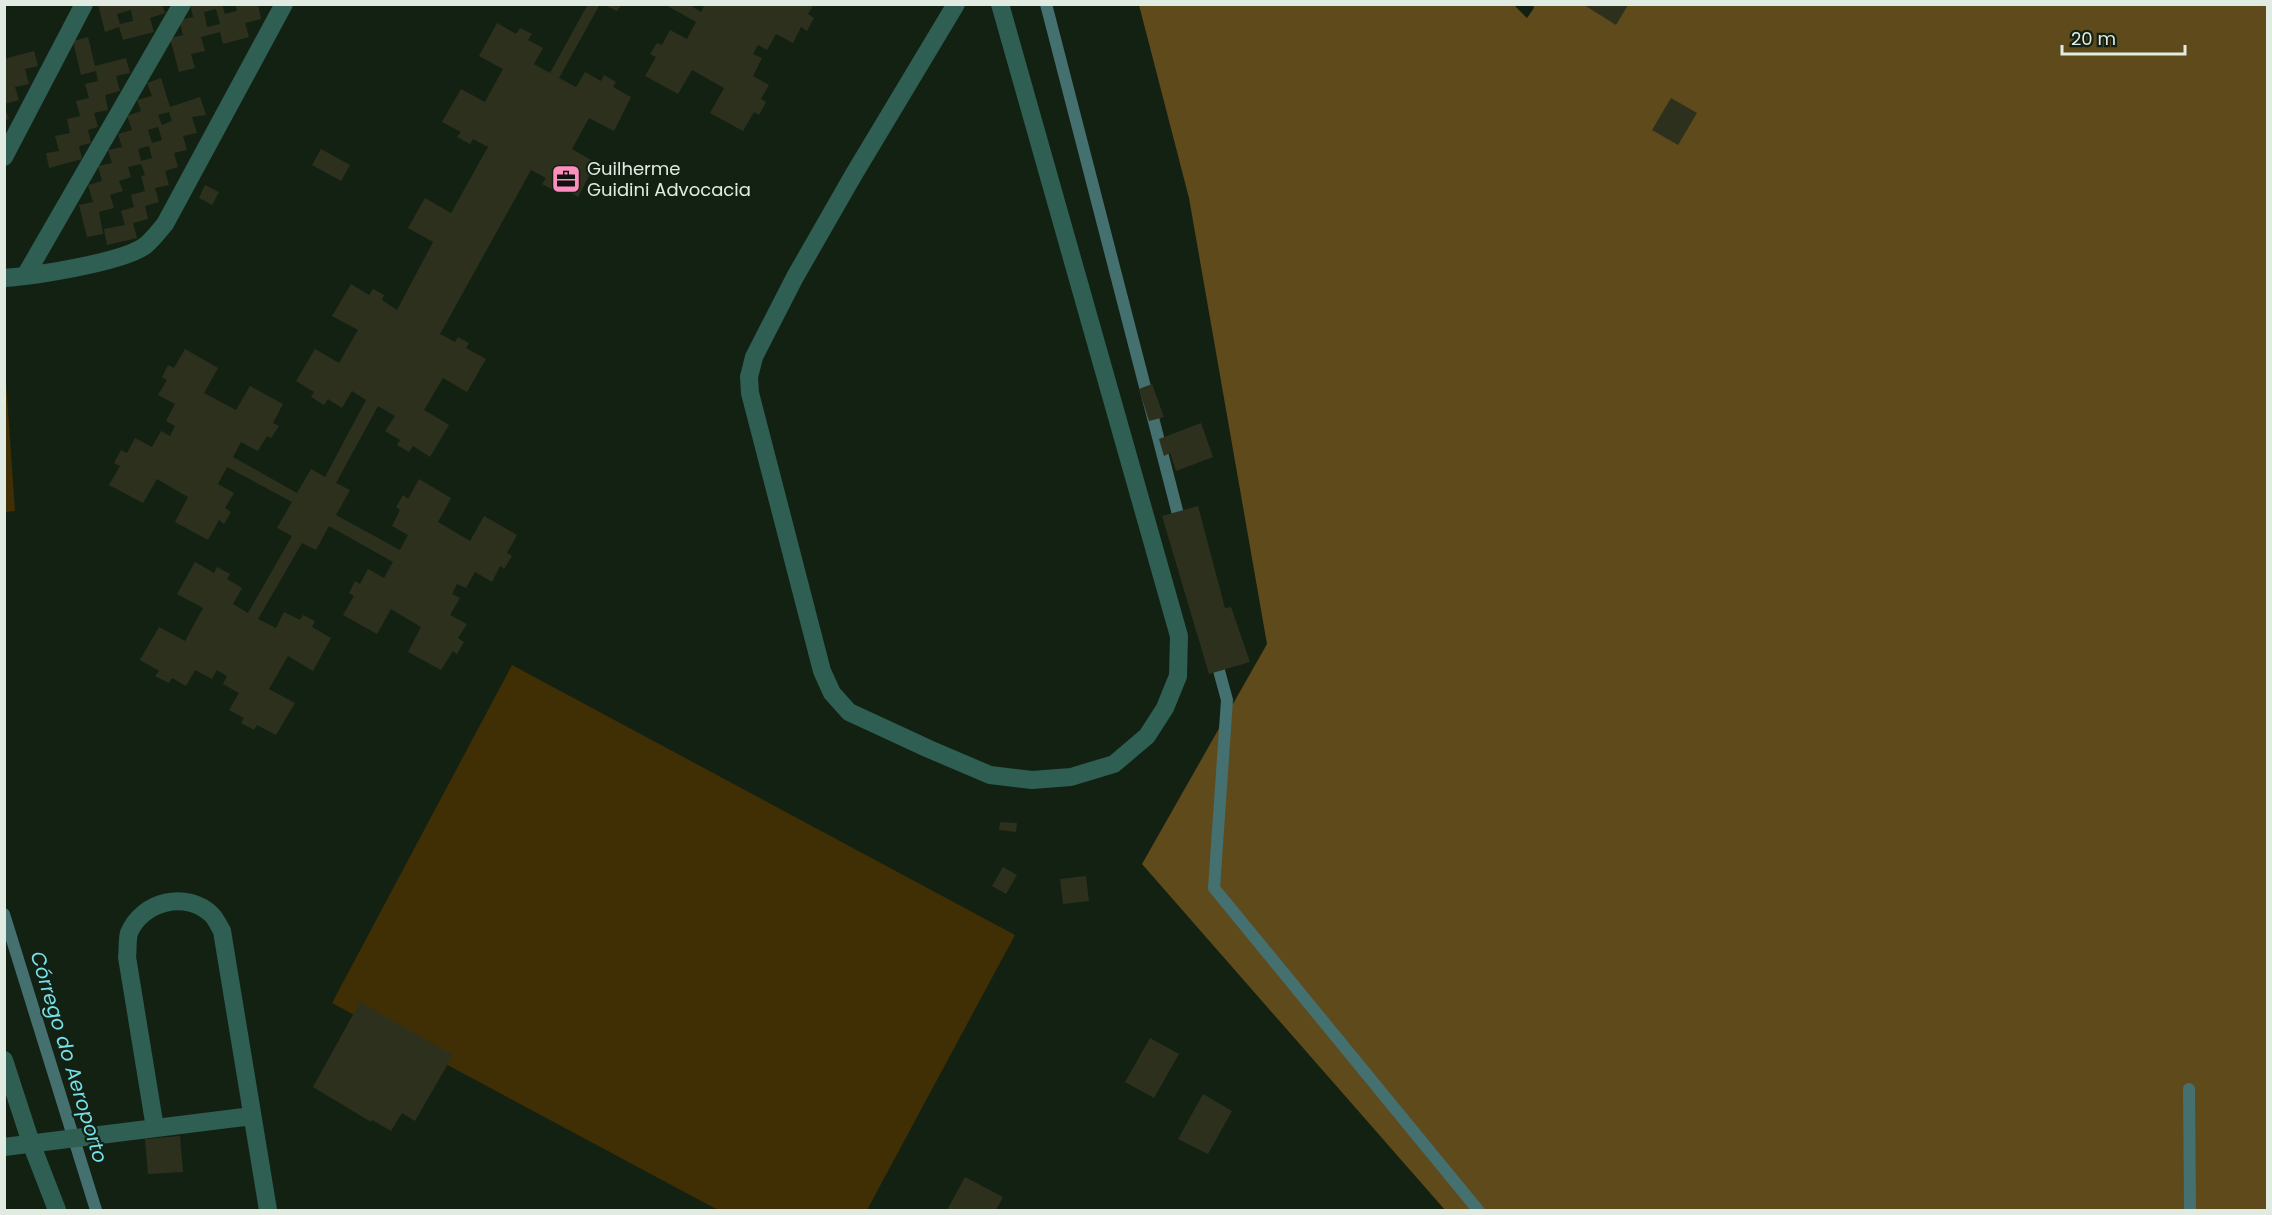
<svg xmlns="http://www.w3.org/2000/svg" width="2272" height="1215" font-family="Poppins,sans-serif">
	<rect width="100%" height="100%" fill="#132113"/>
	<path fill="#402e04" d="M5 368 15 511 5 512H4Z
		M512 665 1015 935 867 1210H718L332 1003Z"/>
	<path fill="#5f4a1c" d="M1513 4 1527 18 1534 8 1533 4 2267 5V1210H1445L1142 864 1267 644 1189 198 1139 5Z"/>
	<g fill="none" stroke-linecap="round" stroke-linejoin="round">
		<path stroke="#447070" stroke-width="12" d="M1046 4 1181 526
			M1215 656 1227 700 1214 888 1478 1210
			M4 914 96 1210
			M2189 1089 2190 1210"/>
	</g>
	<path fill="#2e301e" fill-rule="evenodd" d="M98 4H130L131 6 162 4 165 13 150 18 154 32 123 40 119 27 105 32ZM131 10 133 21 120 24 117 14Z
		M190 4H222L225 14 237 11 235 4H258L261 19 245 23 249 37 223 44 220 32 201 37 205 51 191 54 195 68 179 72 170 38 183 35 179 20 193 17ZM216 9 220 24 207 27 204 12Z
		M588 4H600L559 78 576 87 585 72 601 81 604 75 616 82 613 87 631 97 614 131 589 118 572 149 596 163 578 197 558 185 555 191 542 184 546 178 531 170 440 334 455 342 458 337 469 343 466 348 486 359 467 392 443 378 424 410 449 425 430 457 413 446 409 452 397 445 400 440 385 431 395 416 378 406 336 483 350 490 336 515 400 550 408 535 392 526 400 510 396 507 403 495 408 499 419 479 451 498 438 522 470 541 484 516 517 535 507 553 512 556 504 569 500 566 492 582 475 572 466 588 457 584 452 594 460 598 450 615 467 624 458 638 464 642 457 654 453 651 441 670 408 652 421 627 391 609 377 634 343 615 354 596 349 593 355 581 360 584 368 569 384 578 393 562 329 526 316 550 302 543 258 619 276 628 284 612 300 620 303 615 315 621 312 627 331 638 313 671 288 656 269 689 295 703 276 735 257 725 254 730 241 723 244 718 229 710 239 693 223 684 227 676 217 670 212 679 195 670 186 686 172 678 169 683 155 676 159 671 140 660 159 627 185 641 203 608 177 594 195 562 214 573 217 567 230 574 227 579 242 588 233 604 248 613 292 536 277 528 292 502 227 467 218 484 234 493 225 508 231 512 224 524 219 520 208 540 175 522 188 497 157 479 143 503 109 485 120 466 114 463 121 450 127 453 135 438 152 447 161 431 170 436 175 426 166 421 175 404 158 395 167 380 162 377 168 365 174 368 185 349 218 368 204 393 236 410 250 386 283 404 273 423 279 426 271 438 267 436 258 451 241 442 233 457 297 493 311 469 325 477 366 400 352 391 342 408 328 399 324 405 311 397 314 392 296 381 315 349 339 363 358 330 332 316 351 284 369 295 373 289 384 295 382 300 397 310 433 242 408 228 425 198 451 213 488 147 473 139 470 144 457 137 461 132 442 122 461 89 485 102 503 69 479 56 497 23 516 34 520 28 532 34 528 40 543 48 534 64 550 73Z
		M664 4H688L701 12 705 4H814L808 14 814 18 807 31 801 27 793 43 776 34 767 50 758 45 753 54 762 58 753 76 769 85 761 99 766 102 759 115 754 112 743 131 710 113 724 88 692 70 678 94 645 76 656 57 650 54 657 43 662 45 670 30 687 39 696 22Z
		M605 5H621L617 11Z
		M1584 5H1628L1616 25Z
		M88 37 95 66 126 58 130 73 116 76 120 91 105 95 108 110 94 113 98 127 88 130 91 143 79 146 82 159 49 168 46 153 59 151 55 136 70 133 67 119 80 116 76 101 89 98 85 84 98 81 96 71 81 75 73 41Z
		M34 51 38 66 25 69 29 84 15 87 19 100 4 104V59Z
		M161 78 170 107 200 97 206 115 192 117 197 133 183 136 187 150 174 153 178 167 165 171 169 185 155 188 159 202 145 206 148 219 133 223 137 238 107 245 104 229 125 225 121 211 134 207 131 195 145 191 141 176 145 175 141 164 128 167 131 177 119 181 123 191 110 195 114 208 99 212 103 234 87 237 79 205 93 202 88 185 102 181 98 166 112 163 108 150 122 147 118 134 132 130 127 116 141 111 137 100 152 96 147 83ZM169 112 172 121 162 125 158 115ZM158 127 162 140 152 143 148 130ZM149 146 152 158 141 161 138 149Z
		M1671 98 1697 113 1678 145 1652 130Z
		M4 105 9 119 4 120Z
		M321 149 350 165 341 181 312 165Z
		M205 185 219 192 212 205 199 198Z
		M1152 384 1164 417 1149 421 1139 389Z
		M1201 423 1213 457 1176 471 1170 453 1164 456 1159 439Z
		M1198 506 1225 608 1231 607 1250 662 1209 674 1162 516Z
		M1000 822 1017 823 1016 832 999 830Z
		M1003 867 1017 875 1006 894 992 886Z
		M1086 876 1089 901 1063 904 1060 879Z
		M360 1002 453 1055 415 1121 402 1113 391 1131 372 1120 371 1122 313 1087Z
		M1150 1038 1179 1054 1154 1098 1125 1082Z
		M1203 1094 1232 1111 1208 1154 1178 1139Z
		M180 1136 183 1172 148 1174 145 1139Z
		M965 1177 1003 1197 996 1210H947Z"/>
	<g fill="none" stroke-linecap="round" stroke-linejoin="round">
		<path stroke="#2e5f52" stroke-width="18" d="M956 4 854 174 795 277 754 357 749 377 750 393 822 671 832 693 849 712 929 749 990 775 1032 780 1071 777 1114 764 1147 736 1165 708 1178 676 1179 636 1000 4
			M4 157 84 4
			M25 276 182 4
			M4 278C34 276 125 262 146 245 153 239 159 231 165 224L284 4
			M4 1060 31 1143 57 1210
			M155 1128 127 957C128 950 127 940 129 933 142 901 187 890 212 915 216 919 219 926 222 931L268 1210
			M4 1147 252 1116"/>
	</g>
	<defs>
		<g id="office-square" transform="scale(1.5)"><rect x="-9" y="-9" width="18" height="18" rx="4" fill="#fe8ebe" stroke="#132113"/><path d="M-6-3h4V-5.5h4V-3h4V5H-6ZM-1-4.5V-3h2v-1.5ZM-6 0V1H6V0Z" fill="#111"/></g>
	</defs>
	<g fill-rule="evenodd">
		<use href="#office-square" x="566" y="179"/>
	</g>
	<g text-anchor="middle" stroke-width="4.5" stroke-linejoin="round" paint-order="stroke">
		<g font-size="18" fill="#e2ebe1" stroke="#132113" text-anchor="start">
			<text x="587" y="175">Guilherme<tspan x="587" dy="21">Guidini Advocacia</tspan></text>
		</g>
		<g font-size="20" font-style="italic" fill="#76dfea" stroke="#132113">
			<text transform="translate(69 1057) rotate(73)" y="7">Córrego do Aeroporto</text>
		</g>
	</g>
	<rect width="2272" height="1215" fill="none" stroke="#e2ebe1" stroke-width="12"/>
	<path d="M2062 45v9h123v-9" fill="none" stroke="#e2ebe1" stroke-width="3"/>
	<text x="2071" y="45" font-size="18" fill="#e2ebe1" stroke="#132113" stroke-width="4.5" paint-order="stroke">20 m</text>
</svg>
